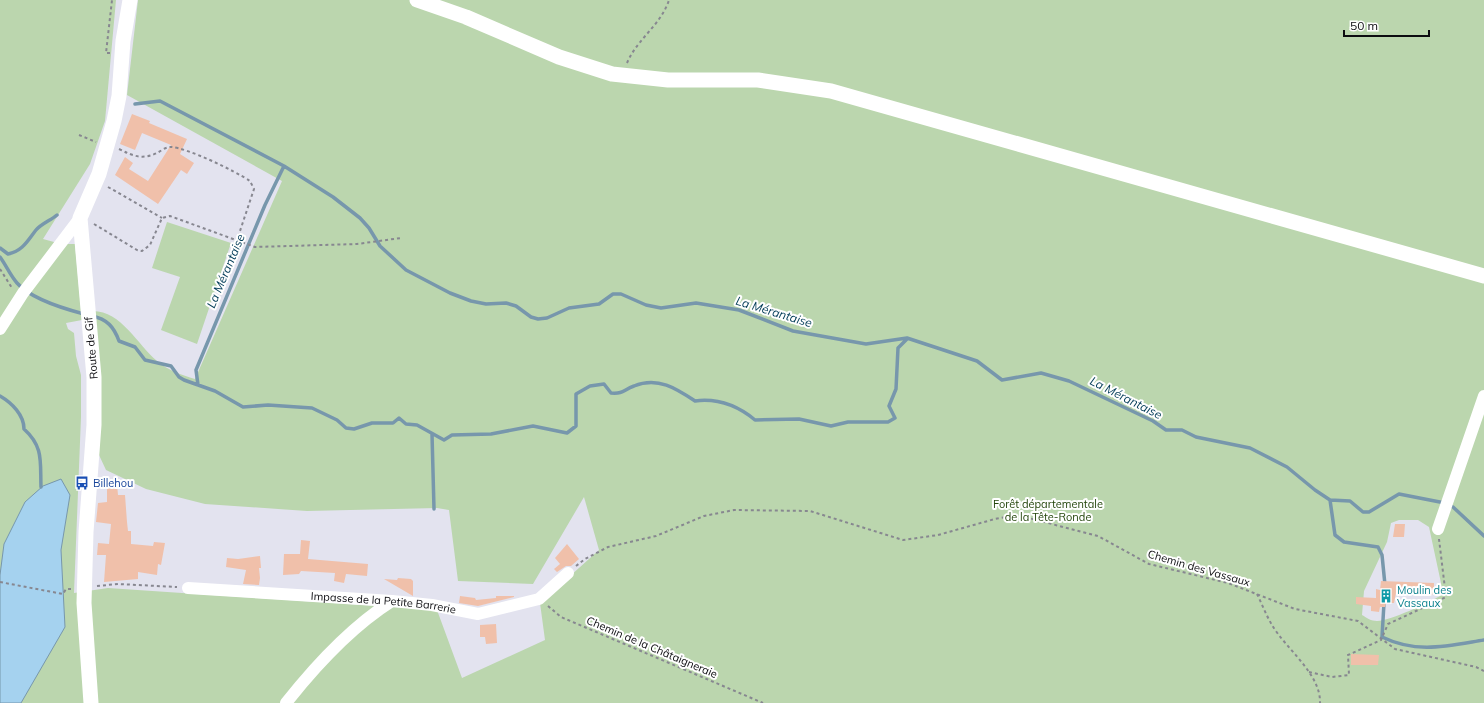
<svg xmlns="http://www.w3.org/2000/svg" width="1484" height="703" font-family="Mulish,sans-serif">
	<rect width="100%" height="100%" fill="#e3e3ef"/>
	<path fill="#bbd6ae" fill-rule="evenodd" d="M0 0H116L105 121 90 164 43 239 54 242 57 255 66 244H75L82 320 66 323 68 329 74 333 76 356 81 375V417L74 593 108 588 437 610 462 678 545 640 540 603 599 550 584 497 533 584 458 581 449 510 437 508 307 511 205 504 146 489 106 470 99 455 101 383 93 311C121 311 138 345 157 361 167 370 182 375 195 379L282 181 127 95 138 0H1484V703H0ZM1399 520H1418L1429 527 1441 583 1442 595C1428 603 1392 620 1377 621 1371 621 1367 618 1362 615L1364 591 1387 542 1391 523Z
		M167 222 231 243 197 344 161 330 180 277 152 268Z"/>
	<path fill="#a5d2ef" stroke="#7797ac" d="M61 479 70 495 61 550 65 627 21 703H0V575L4 544 25 502 43 486Z"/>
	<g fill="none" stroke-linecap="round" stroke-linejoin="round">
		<path stroke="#7797ac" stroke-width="3.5" d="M135 104 160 101 284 166 333 197 360 218 369 228 380 246 406 270 450 293 471 301 486 304 506 303 516 306 531 317 538 319 547 318 569 308 599 304 613 294H621L646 305 661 308 696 303 739 310 793 331 866 344 907 338 977 361 1002 380 1041 373 1069 381 1153 421 1166 430H1182L1196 437 1250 448 1287 467 1315 490 1330 500 1350 501 1363 512H1369L1399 494 1445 503 1453 507 1484 536
			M0 248 8 254C23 251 28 240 36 230 41 224 51 220 57 215
			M0 257C6 265 10 275 17 283 30 298 65 309 84 314
			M92 316C107 319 114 327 119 341L135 347 145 360 171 366 179 377 184 380 215 391 243 407 268 405 312 408 337 420 346 428 354 429 372 423H393L399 418 406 424 417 425 444 440 452 435 491 434 533 426 567 433 576 426V394L590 386 604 384 611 393C624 394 623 390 634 386 658 376 677 389 695 401 718 398 738 406 755 420L799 419 831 426 848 422H888L895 418 889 406 896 389 898 348 907 339
			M198 385 196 370 265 205 284 166
			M0 396C12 403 24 415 24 429 44 447 40 462 41 487
			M432 434 434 509
			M1330 500 1335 535 1344 542 1378 547 1382 555 1385 585
			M1384 603 1382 637C1417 654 1447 646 1484 640"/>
	</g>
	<path fill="#f0c0aa" d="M132 114 150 121 149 123 187 139 180 154 194 163 187 174 181 170 158 204 115 175 125 157 133 163 129 169 148 181 171 145 142 133 135 150 120 144Z
		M117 484 118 495H125L127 522 128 531H131V544L153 546 154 542 165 543 161 565 158 564 157 575 138 572V579L104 582 106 555H97L98 543 109 544 111 524 96 522 98 503 107 502V485Z
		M1395 524H1405L1404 537H1393Z
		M301 540 310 541 308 559 368 564 367 576 346 574 344 583 334 581 335 573 301 571 299 574 283 575 284 554H300Z
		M567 544 579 559 571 566H566L557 572 554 569 560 564 555 558Z
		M260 556 261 568H259L260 578 259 585 243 584 246 570 226 567 227 558 238 559Z
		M398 578 411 579 413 581V596L384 579 397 580Z
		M1381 581 1434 583V587H1436L1432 595 1396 593 1394 603H1386L1385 607H1380L1379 612 1371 611V606L1356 604V597L1376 598V589L1380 590Z
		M460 596 475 598 476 600 496 598V596H514V597L478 606 459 603Z
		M496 624 497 643 486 644 485 637H480V625Z
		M1351 654 1379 655 1378 665H1351Z"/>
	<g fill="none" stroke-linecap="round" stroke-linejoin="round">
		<path stroke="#878790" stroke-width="2" stroke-dasharray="3 3" stroke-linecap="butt" d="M110 53H106L112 0
			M627 63C637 39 661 25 669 0
			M79 135 96 142
			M119 149C133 156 142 160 157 153 161 151 165 147 171 147 188 148 235 171 250 181L254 189 239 234 244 243
			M108 187 162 218
			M94 224 137 250 142 251 150 245 162 218 170 216 255 247 357 244 401 238
			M0 269 12 288
			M576 566 585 559 608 547 656 536 704 516 734 510 810 511 903 540 938 535 995 519 1017 515 1098 536 1149 564 1228 583 1295 609 1358 621 1395 649 1476 667 1484 671
			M0 582 63 594 66 589H71
			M97 586 118 584 177 587
			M1257 594C1262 604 1266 615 1272 625 1286 649 1321 674 1320 703
			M548 606 561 617 763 703
			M1309 672 1332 677 1349 675 1348 655 1381 640 1388 624 1446 597 1439 539"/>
		<g stroke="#fff" stroke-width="12">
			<path d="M0 329 23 293 80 218"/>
			<path d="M1438 529 1484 396"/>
			<path id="s1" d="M188 588 392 601 432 605 478 614 539 599 568 573"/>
			<path d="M286 703C316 665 351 627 392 601"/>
		</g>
		<path stroke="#fff" stroke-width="15" d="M417 0 466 17 559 57 612 74 668 80H758L831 91 1484 276
			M91 703 84 603 86 532 94 425V377L80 218 99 174 114 121 119 96 123 41 130 0"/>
	</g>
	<defs>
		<g id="bus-bare" transform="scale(1.08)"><path d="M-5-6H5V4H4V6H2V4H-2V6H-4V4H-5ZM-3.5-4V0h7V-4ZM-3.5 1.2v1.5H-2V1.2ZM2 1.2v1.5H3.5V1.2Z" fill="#1a4fb4" stroke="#fff" stroke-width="2.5" paint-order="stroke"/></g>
		<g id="building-bare" transform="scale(1.08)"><path d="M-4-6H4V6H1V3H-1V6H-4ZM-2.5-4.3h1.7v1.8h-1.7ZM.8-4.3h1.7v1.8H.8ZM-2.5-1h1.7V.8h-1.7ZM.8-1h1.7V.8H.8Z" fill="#0f9aa8" stroke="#fff" stroke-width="2.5" paint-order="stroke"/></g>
	</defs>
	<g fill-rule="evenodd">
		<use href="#bus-bare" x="82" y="483"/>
		<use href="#building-bare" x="1386" y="596"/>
	</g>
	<g text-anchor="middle" stroke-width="4" stroke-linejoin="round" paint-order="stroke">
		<g font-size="11" fill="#0c0c10" stroke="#fff">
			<text transform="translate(91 348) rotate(-95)" y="4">Route de Gif</text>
			<text transform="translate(1199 568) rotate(16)" y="4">Chemin des Vassaux</text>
			<text dy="4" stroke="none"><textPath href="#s1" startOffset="196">Impasse de la Petite Barrerie</textPath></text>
			<text transform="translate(652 647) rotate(23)" y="4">Chemin de la Châtaigneraie</text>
		</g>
		<g font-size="11" fill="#164399" stroke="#fff" text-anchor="start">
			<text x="93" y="487">Billehou</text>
		</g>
		<g font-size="11" fill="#23450b" stroke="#fff">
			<text x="1048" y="508">Forêt départementale<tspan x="1048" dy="13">de la Tête-Ronde</tspan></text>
		</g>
		<g font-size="11" fill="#0d838f" stroke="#fff" text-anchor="start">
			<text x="1397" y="594">Moulin des<tspan x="1397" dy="13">Vassaux</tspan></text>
		</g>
		<g font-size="12" font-style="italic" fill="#003b57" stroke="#fff">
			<text transform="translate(226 271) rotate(-67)" y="4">La Mérantaise</text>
			<text transform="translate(774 312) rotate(17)" y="4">La Mérantaise</text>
			<text transform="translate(1126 398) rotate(27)" y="4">La Mérantaise</text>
		</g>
	</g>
	<path d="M1344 30v6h85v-6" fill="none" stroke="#0c0c10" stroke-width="2"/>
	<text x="1350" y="30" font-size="12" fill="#0c0c10" stroke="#ffffff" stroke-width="3" paint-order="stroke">50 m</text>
</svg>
